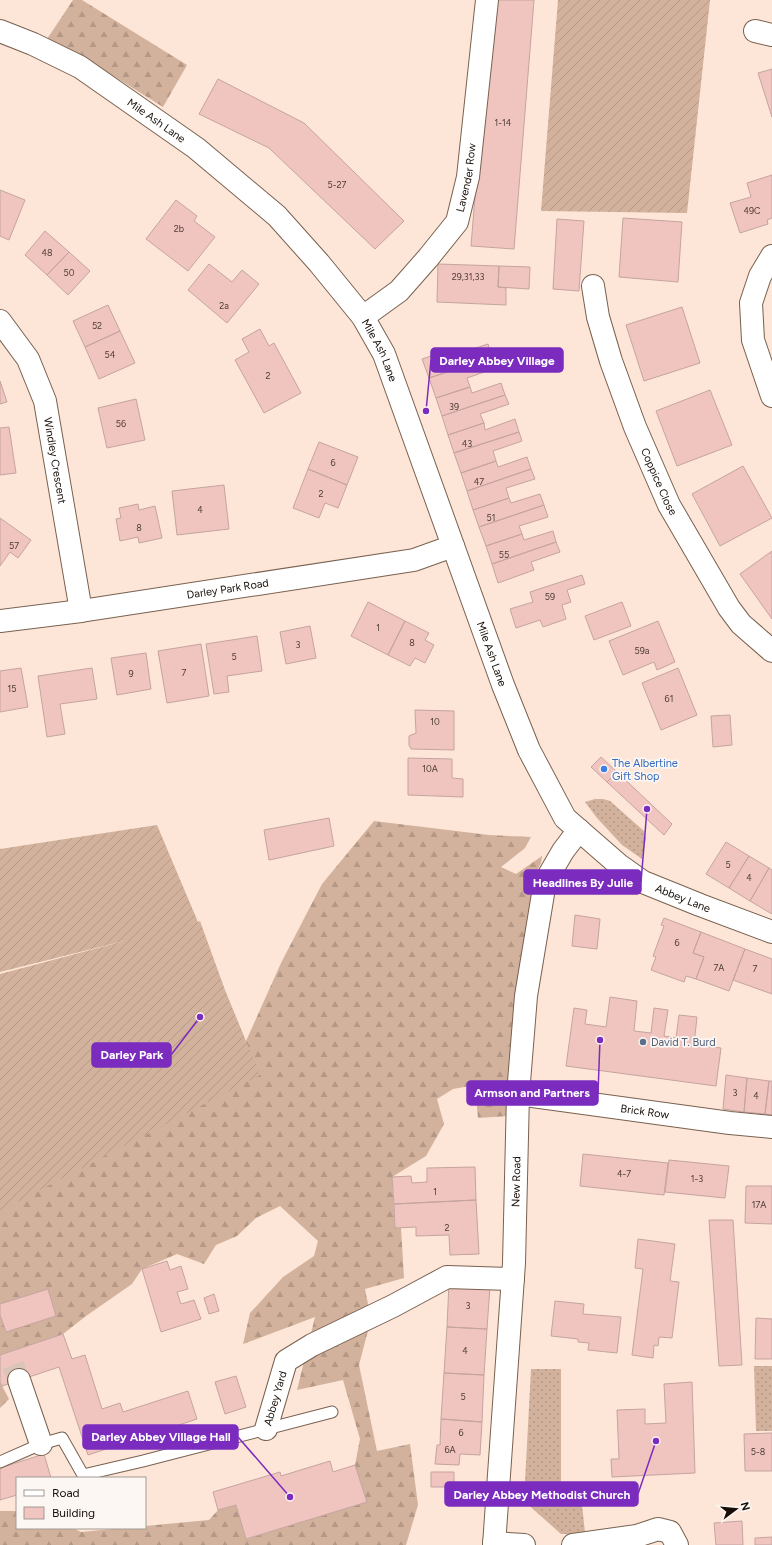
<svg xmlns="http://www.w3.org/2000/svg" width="772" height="1545" font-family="Figtree,sans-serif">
	<defs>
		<pattern id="grass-dots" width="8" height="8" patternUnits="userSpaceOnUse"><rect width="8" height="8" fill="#d2b29c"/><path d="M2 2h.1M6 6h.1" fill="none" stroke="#b49885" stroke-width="1.8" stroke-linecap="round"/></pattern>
		<pattern id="forest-firs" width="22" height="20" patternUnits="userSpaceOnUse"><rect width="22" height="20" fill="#d2b29c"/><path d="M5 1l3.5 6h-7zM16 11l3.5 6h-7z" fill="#b49885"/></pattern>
		<pattern id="garden-furrows" width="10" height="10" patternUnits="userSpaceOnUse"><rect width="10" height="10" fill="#d2b29c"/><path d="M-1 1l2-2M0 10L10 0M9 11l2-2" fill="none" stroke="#b49885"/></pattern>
	</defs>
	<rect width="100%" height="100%" fill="#fde6d7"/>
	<path fill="url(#grass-dots)" d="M595 799H603L610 801 644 831 646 839 642 859 622 845 597 818 585 802Z
		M754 1366H772V1431H756Z
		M531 1369H561V1489L580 1488 585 1532 575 1534H561L524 1501Z"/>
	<path fill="url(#forest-firs)" d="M73 0H82L187 65 163 107 96 65 45 42Z
		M374 821 489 835 531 837 525 848 501 867 516 874 542 856 541 863 531 883 539 888 509 1116 478 1118 475 1085 453 1089 437 1099 444 1124 426 1156 392 1177 395 1228H401L404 1278 365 1289 371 1319 359 1365 377 1451 410 1444 418 1505 406 1545H0V1511H17V1528H73L81 1532 123 1528H145V1526L209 1520 218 1510 236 1505 247 1539 366 1502 355 1465 360 1439 343 1380 297 1390 315 1317 243 1344 250 1313 283 1277 314 1256 318 1241 280 1206 256 1218 237 1236 216 1245 204 1264 177 1254 142 1269 132 1284 86 1316 63 1334 0 1355V1173L242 1050 281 963 322 884Z
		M0 1382 9 1399 0 1408Z"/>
	<path fill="url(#garden-furrows)" d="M558 0H710L687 213 541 211Z
		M157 825 198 922 200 921 225 990 260 1075 0 1211V974L128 940 0 972V849Z"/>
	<path fill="#f0c4bf" stroke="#c5a4a0" d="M491 0H534L514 249 471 246Z
		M772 69V117L758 73Z
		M218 79 304 123 404 221 375 249 269 148 199 114Z
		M772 175V218L767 220 768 224 740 233 730 203 751 197 747 183Z
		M0 190 25 200 9 240 0 236Z
		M176 200 197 216 194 221 215 237 188 271 146 239Z
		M623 218 682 222 678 282 619 277Z
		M557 219 584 221 579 291 553 289Z
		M45 231 69 252 47 275 25 255Z
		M69 252 90 271 68 295 47 275Z
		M209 264 232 282 242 270 259 284 227 323 188 290Z
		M438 264 499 266 498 287 506 288V305L437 302Z
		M499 266 530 267 529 289 498 287Z
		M108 305 120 331 85 347 73 321Z
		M682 307 700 363 644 381 626 325Z
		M260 329 269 346 274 343 301 393 264 413 235 360 249 352 242 339Z
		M120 331 135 363 99 379 85 347Z
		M488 344 492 357 429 378 422 359 456 348 458 354Z
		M492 357 496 368 467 378 470 387 436 398 429 378Z
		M0 381 7 402 0 404Z
		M501 383 505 395 442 416 436 398 470 387 472 393Z
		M710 390 732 445 677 466 656 411Z
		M505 395 509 404 480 414 484 423 448 435 442 416Z
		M136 399 145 440 107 448 98 408Z
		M515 419 519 432 454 453 448 435 484 423 485 430Z
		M9 427 16 473 0 475V428Z
		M519 432 522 441 493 451 496 461 461 473 454 453Z
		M319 442 358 457 347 485 308 469Z
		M527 457 531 469 467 491 461 473 496 461 498 467Z
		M743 466 772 518 720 546 692 494Z
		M308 469 347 485 338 508 325 503 319 518 293 508Z
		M531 469 535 479 506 488 509 498 473 510 467 491Z
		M224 485 229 529 177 535 172 491Z
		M540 494 544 505 479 527 473 510 509 498 511 503Z
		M138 504 139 510 155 506 162 538 139 543 138 537 120 541 116 519 121 518 119 508Z
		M544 505 548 517 519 526 522 534 486 546 479 527Z
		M0 518 31 540 18 558 10 552 0 566Z
		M553 531 556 542 492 564 486 546 522 534 524 540Z
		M556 542 560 552 531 562 534 570 498 583 492 564Z
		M772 551V619L740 574Z
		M582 575 585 584 567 590 571 602 562 605 566 619 543 627 540 620 516 628 510 609 533 602 530 592Z
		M368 602 405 621 388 655 351 636Z
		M622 602 631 626 594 640 585 616Z
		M405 621 429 633 425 640 434 645 425 663 415 658 410 666 388 655Z
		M658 621 675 662 657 670 654 662 623 675 609 641Z
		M310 626 316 658 286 664 280 632Z
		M257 636 262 671 227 676 229 692 214 694 206 644Z
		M201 644 209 696 167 703 158 651Z
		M146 653 151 689 117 695 111 658Z
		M21 668 28 707 0 712V671Z
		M92 668 97 699 60 704 65 734 47 737 38 676Z
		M678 668 697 715 661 730 642 683Z
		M415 710 454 711V750L411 749 409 745V736L416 733Z
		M730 715 732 745 713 747 711 716Z
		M601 757 617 772 607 782 591 767Z
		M408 758 452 759V778L463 779V797L408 795Z
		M617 772 672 824 664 835 607 782Z
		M329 818 334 846 269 860 264 830Z
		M726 842 749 856 729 888 706 874Z
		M749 856 769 868 750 901 729 888Z
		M769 868 772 870V914L750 901Z
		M575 915 600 919 597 949 572 946Z
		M664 918 701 932 693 953 704 957 696 979 686 976 684 982 651 970 656 957 653 956 664 926 661 925Z
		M701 932 745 949 729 991 696 979 704 957 693 953Z
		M745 949 772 959V994L733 980Z
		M610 997 637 1001 634 1031 651 1033 654 1008 668 1010 664 1036 676 1038 679 1015 697 1017 694 1045 721 1048 716 1086 566 1066 574 1008 587 1010 585 1024 606 1027Z
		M726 1075 747 1078 744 1112 723 1109Z
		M747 1078 769 1081 765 1114 744 1112Z
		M769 1081H772V1115L765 1114Z
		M583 1154 668 1163 664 1195 580 1186Z
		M669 1160 729 1166 725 1198 665 1192Z
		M475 1167 476 1200 394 1204 392 1177 411 1176 412 1183 427 1182V1168Z
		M746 1186H772V1224L745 1223Z
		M476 1200 479 1254 450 1255 449 1235 416 1236V1227L395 1228 394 1204Z
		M709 1220H733L742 1365 719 1366Z
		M638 1239 675 1244 670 1281 679 1282 672 1338 659 1337 658 1346 654 1345 653 1358 632 1355 643 1269 635 1268Z
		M167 1261 170 1270 181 1266 188 1289 177 1292 181 1304 194 1300 201 1319 161 1332 142 1269Z
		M449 1283 490 1286 487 1329 447 1327Z
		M48 1289 56 1316 6 1332 0 1315V1304Z
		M214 1294 219 1311 209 1314 204 1298Z
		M555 1301 584 1304 583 1314 621 1317 617 1353 588 1350 589 1343 578 1342V1339L551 1336Z
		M756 1318 772 1319V1359H755Z
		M447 1327 487 1329 484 1375 444 1373Z
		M63 1334 72 1359 85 1355 102 1409 120 1403 123 1412 188 1391 197 1419 88 1455 59 1367 2 1386 0 1382V1355Z
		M444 1373 484 1375 482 1422 441 1419Z
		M236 1376 246 1407 225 1414 215 1382Z
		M692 1382 695 1473 612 1477 611 1459H619L617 1410 645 1409V1424L666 1423 664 1384Z
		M441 1419 482 1422 480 1455 460 1454 459 1465 435 1464 437 1445H440Z
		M772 1433V1471H745L744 1434Z
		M44 1454 51 1478H17V1495L0 1500V1468Z
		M330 1461 333 1472 355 1465 367 1502 246 1539 236 1505 218 1510 213 1492 280 1472 281 1476Z
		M431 1472H454V1487H431Z
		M742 1521 743 1545H716L714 1523Z
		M772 1537V1545H755V1538Z"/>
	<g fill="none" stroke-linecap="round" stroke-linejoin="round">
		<path stroke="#dac6b8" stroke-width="22" stroke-dasharray="22 11" stroke-linecap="butt" d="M13 1365 19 1380"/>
		<g stroke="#796150" stroke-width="13">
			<path id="service" d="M0 1462 41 1444 62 1438 83 1475 143 1461 332 1412"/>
		</g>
		<g stroke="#796150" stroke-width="24">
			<g id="minor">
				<path d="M755 31 772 35"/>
				<path d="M772 256 760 276 751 303 753 340 772 396"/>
				<path id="s1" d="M593 286 598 317 611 361 635 427 669 505 729 608 741 624 772 651"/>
				<path id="s2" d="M363 317 399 291 428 258 457 222 468 177 487 0"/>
				<path id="s3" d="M0 321 28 359 45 401 81 611"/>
				<path id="s4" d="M0 621 81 611 414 560 453 546"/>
				<path id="s5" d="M518 1094 730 1123 772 1127"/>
				<path d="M19 1380 41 1444"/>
				<path id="s6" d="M266 1429 286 1361 312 1345 393 1306 447 1277 513 1279"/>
				<path d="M494 1543 524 1545"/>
				<path id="s7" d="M494 1545 514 1263 518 1094 526 996 545 882 563 851 579 830"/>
				<path d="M573 1545 637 1536 658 1529 670 1532 677 1545"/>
			</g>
		</g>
		<g stroke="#796150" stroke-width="24">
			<g id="tertiary">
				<path id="s8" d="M0 31 33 44 80 67 196 148 277 216 319 263 363 317 384 354 503 685 529 750 565 818 619 865 643 882 700 905 772 932"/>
			</g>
		</g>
		<use href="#service" stroke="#fff" stroke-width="11"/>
		<use href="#minor" stroke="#fff" stroke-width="22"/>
		<use href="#tertiary" stroke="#fff" stroke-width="22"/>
	</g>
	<circle fill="#3f7fe0" stroke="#fdf7f3" stroke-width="1.5" cx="604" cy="769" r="4"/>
	<circle fill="#5c6f8a" stroke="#fdf7f3" stroke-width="1.5" cx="643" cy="1042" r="4"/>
	<g text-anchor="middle" stroke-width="3.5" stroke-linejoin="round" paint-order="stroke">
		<g font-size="9" fill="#4d3c36">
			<text x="503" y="126">1-14</text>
			<text x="337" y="188">5-27</text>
			<text x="752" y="214">49C</text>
			<text x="179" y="232">2b</text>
			<text x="47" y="256">48</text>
			<text x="69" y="276">50</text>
			<text x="468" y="280">29,31,33</text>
			<text x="224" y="309">2a</text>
			<text x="97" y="329">52</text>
			<text x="110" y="358">54</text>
			<text x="268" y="379">2</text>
			<text x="454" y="410">39</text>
			<text x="121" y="427">56</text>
			<text x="467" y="447">43</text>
			<text x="333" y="466">6</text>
			<text x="479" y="485">47</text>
			<text x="321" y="497">2</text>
			<text x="200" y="513">4</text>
			<text x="491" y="521">51</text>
			<text x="139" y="531">8</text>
			<text x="14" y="549">57</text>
			<text x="504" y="558">55</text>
			<text x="550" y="600">59</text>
			<text x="378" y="631">1</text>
			<text x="412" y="646">8</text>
			<text x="298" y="648">3</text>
			<text x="642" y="654">59a</text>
			<text x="234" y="660">5</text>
			<text x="184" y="676">7</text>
			<text x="131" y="677">9</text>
			<text x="12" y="692">15</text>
			<text x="669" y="702">61</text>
			<text x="435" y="725">10</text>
			<text x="430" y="772">10A</text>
			<text x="728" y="868">5</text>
			<text x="749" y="881">4</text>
			<text x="677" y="946">6</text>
			<text x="719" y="971">7A</text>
			<text x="755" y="972">7</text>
			<text x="735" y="1096">3</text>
			<text x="756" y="1099">4</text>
			<text x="624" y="1177">4-7</text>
			<text x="697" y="1182">1-3</text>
			<text x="435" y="1195">1</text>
			<text x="759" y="1208">17A</text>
			<text x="447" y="1231">2</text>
			<text x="468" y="1309">3</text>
			<text x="465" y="1354">4</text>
			<text x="463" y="1400">5</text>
			<text x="461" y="1436">6</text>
			<text x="450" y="1453">6A</text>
			<text x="758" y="1455">5-8</text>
		</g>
		<g font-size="11" fill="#170e08" stroke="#fdf7f3">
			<text dy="4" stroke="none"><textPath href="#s8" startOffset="181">Mile Ash Lane</textPath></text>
			<text dy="4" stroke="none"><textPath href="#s2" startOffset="180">Lavender Row</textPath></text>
			<text dy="4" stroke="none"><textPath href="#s8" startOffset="505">Mile Ash Lane</textPath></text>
			<text dy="4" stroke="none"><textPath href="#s3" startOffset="153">Windley Crescent</textPath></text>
			<text dy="4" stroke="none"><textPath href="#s1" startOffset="207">Coppice Close</textPath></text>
			<text dy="4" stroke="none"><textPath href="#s4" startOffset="230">Darley Park Road</textPath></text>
			<text dy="4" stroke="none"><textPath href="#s8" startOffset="829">Mile Ash Lane</textPath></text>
			<text dy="4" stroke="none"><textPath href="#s8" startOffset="1153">Abbey Lane</textPath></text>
			<text dy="4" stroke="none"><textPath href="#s5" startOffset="128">Brick Row</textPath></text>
			<text dy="4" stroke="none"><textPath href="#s7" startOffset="364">New Road</textPath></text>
			<text dy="4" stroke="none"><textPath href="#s6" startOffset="32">Abbey Yard</textPath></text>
		</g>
		<g font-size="11" fill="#366cbe" stroke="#fdf7f3" text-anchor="start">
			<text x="612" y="767">The Albertine<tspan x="612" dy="13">Gift Shop</tspan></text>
		</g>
		<g font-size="11" fill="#4e5e75" stroke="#fdf7f3" text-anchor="start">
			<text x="651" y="1046">David T. Burd</text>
		</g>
	</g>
	<path fill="none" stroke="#7b2cbf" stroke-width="1.5" d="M426 411L431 360M647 809L641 882M200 1017L171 1055M600 1040L598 1093M290 1497L238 1437M656 1441L638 1494"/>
	<g fill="#7b2cbf" stroke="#fdf7f3" stroke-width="1.5">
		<circle cx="426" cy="411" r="4"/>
		<circle cx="647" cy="809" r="4"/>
		<circle cx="200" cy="1017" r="4"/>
		<circle cx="600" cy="1040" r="4"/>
		<circle cx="290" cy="1497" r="4"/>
		<circle cx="656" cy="1441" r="4"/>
	</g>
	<g fill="#7b2cbf" stroke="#7b2cbf" stroke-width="1.5">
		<rect x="431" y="348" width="132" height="24" rx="4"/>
		<rect x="524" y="870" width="117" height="24" rx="4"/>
		<rect x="92" y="1043" width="79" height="24" rx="4"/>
		<rect x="467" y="1081" width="131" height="24" rx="4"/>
		<rect x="83" y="1425" width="155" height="24" rx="4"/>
		<rect x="445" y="1482" width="193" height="24" rx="4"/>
	</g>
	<g font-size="12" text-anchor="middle" font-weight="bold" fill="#fff">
		<text x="497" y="365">Darley Abbey Village</text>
		<text x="583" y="887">Headlines By Julie</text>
		<text x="132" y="1059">Darley Park</text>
		<text x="532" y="1097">Armson and Partners</text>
		<text x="161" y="1441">Darley Abbey Village Hall</text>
		<text x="542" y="1499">Darley Abbey Methodist Church</text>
	</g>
	<rect x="16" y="1477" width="130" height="52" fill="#fdf7f3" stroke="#a19a95"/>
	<rect x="24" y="1490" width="20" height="6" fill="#ffffff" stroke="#a19a95"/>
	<text x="52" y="1497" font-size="12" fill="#170e08">Road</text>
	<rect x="24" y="1507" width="20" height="12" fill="#f0c4bf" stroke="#a19a95"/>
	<text x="52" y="1517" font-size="12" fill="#170e08">Building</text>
	<g transform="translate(736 1509) rotate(74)" stroke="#fdf7f3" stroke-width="3" paint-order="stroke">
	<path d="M0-3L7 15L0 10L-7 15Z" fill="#170e08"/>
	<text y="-6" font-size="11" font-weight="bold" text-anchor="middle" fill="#170e08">N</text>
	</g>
</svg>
